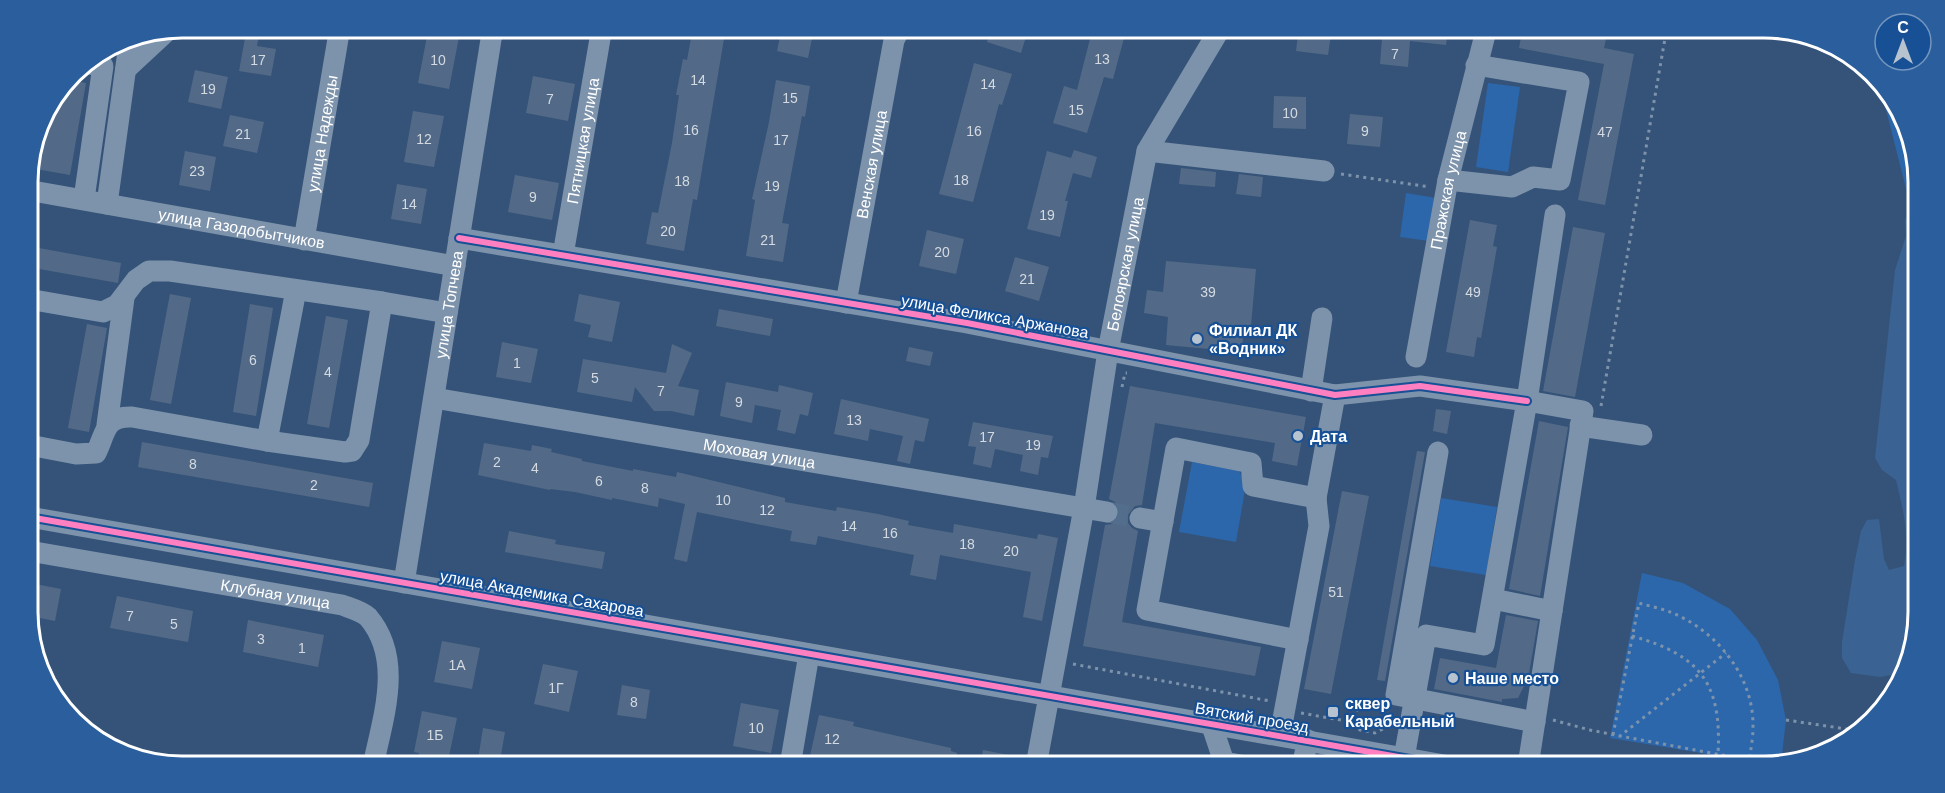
<svg xmlns="http://www.w3.org/2000/svg" width="1945" height="793" font-family="Helvetica,sans-serif">
	<rect width="100%" height="100%" fill="#355378"/>
	<path fill="#2c67ac" d="M1878 78 1917 161V232Z
		M1488 83 1520 87 1508 172 1476 167Z
		M1406 193 1436 198 1429 241 1400 237Z
		M1192 462 1239 471 1246 484 1236 542 1179 532Z
		M1441 498 1497 507 1486 575 1430 566Z
		M1642 573 1683 583 1730 609 1757 640 1778 680 1786 720 1781 763 1774 765 1610 738Z"/>
	<path fill="#3a6292" d="M1910 209 1917 210 1918 612 1910 662 1900 675 1897 674 1880 677 1851 673 1842 658V642L1855 560 1861 531 1867 520 1879 519 1884 559 1889 570 1904 566C1910 537 1903 508 1896 480L1882 470 1875 458 1895 270 1906 236 1905 220Z"/>
	<path fill="#526a87" d="M247 27H260L257 46 276 49 271 76 239 71Z
		M693 27H726L702 169 697 200 693 199 684 251 646 244 652 212 658 213 672 143 679 95H676L683 59 687 60Z
		M782 27 814 29 808 58 777 51Z
		M992 27H1029L1021 53 987 42Z
		M1093 27H1127L1113 79 1104 77 1087 133 1053 123 1064 86 1077 90Z
		M1299 27H1332L1328 55 1296 51Z
		M1383 27H1448L1446 45 1410 41 1408 67 1380 64Z
		M1523 27H1563L1607 35 1604 48 1634 54 1605 205 1578 200 1604 64 1519 48Z
		M428 31 459 37 449 89 418 83Z
		M974 63 1012 74 1002 105 999 104 973 202 939 194Z
		M195 70 228 77 221 109 188 102Z
		M533 76 575 84 568 121 526 113Z
		M68 80 86 83 70 175 36 169 46 109Z
		M776 80 810 86 805 117 802 116 782 223 789 224 783 262 746 256 755 200 752 199 769 122Z
		M1274 96 1306 97V129L1273 128Z
		M413 111 444 116 434 167 404 162Z
		M1350 114 1383 117 1380 147 1347 144Z
		M230 115 264 122 257 153 223 146Z
		M1074 150 1097 157 1091 178 1073 173 1065 201H1068L1060 237 1027 229 1047 151 1071 158Z
		M185 151 216 157 210 191 179 185Z
		M1181 168 1216 172 1215 187 1179 184Z
		M1239 174 1263 177 1261 197 1236 194Z
		M515 175 559 183 552 220 508 212Z
		M397 184 427 189 421 224 391 219Z
		M1470 220 1497 225 1493 246 1497 247 1481 338 1477 337 1474 357 1446 352Z
		M1573 227 1605 233 1575 397 1543 391Z
		M927 230 964 239 956 274 919 266Z
		M28 246 121 263 118 283 28 267Z
		M1015 257 1049 267 1039 301 1005 291Z
		M1166 261 1256 269 1250 337H1243L1242 352 1166 345 1168 317 1144 313 1147 290 1163 292Z
		M170 294 191 298 171 404 150 400Z
		M579 294 620 302 612 342 588 337 591 325 574 321Z
		M250 304 273 308 256 416 233 412Z
		M719 309 773 319 770 336 716 326Z
		M326 316 348 320 329 428 307 424Z
		M87 324 107 328 89 432 68 428Z
		M502 342 538 349 531 383 496 377Z
		M672 344 692 353 678 386 699 390 694 416 671 411H654L635 387 632 402 577 392 583 359 666 373Z
		M909 347 933 352 930 366 906 361Z
		M726 382 778 392 779 385 813 393 808 416 800 414 795 434 777 430 781 410 755 405 752 423 720 416Z
		M1130 386 1306 417 1297 466 1272 461 1275 443 1155 423 1142 505 1135 506 1128 515V523L1132 528 1138 531 1122 622 1261 647 1255 676 1083 646 1105 525 1112 524 1119 515V507L1115 502 1109 499Z
		M841 399 929 419 924 442 915 440 910 464 897 461 903 436 870 429 868 441 834 434Z
		M1436 409 1451 411 1447 434 1433 431Z
		M1539 421 1568 427 1540 596 1509 589Z
		M973 422 1053 436 1048 458 1041 457 1038 475 1020 471 1023 455 995 449 991 468 973 464 976 447 968 446Z
		M142 442 373 483 369 507 138 467Z
		M484 443 531 451 532 445 552 449 551 452 582 459V461L633 471V469L676 477 677 472 785 498V502L836 511 837 507 878 514 909 521 908 525 953 533 954 524 1037 539 1038 534 1058 538 1042 621 1023 617 1031 572 940 555 936 580 910 575 914 555 818 536 816 545 790 541 792 531 697 512 687 562 674 559 685 504 659 498 658 507 612 498V500L575 492 550 489V490L478 475Z
		M1417 451 1425 452 1385 681 1377 680Z
		M1342 491 1369 496 1331 694 1304 689Z
		M509 531 556 540 555 544 605 552 602 569 505 552Z
		M30 583 61 589 55 621 30 616Z
		M117 596 193 611 188 642 110 628Z
		M1506 615 1538 621 1527 685 1525 684 1518 698 1502 699V702L1434 689 1440 658 1496 668Z
		M248 620 324 635 318 667 243 652Z
		M442 641 480 648 472 689 434 682Z
		M543 664 578 671 569 712 534 704Z
		M622 685 650 690 646 719 617 715Z
		M741 703 779 710 771 753 733 746Z
		M422 711 457 718 447 766H417L419 753 414 752Z
		M819 715 854 722 853 726 951 748V751L957 753 955 766H913L891 761 890 766H859L810 756Z
		M483 728 505 732 499 766H477Z
		M983 750 1025 758 1024 766H980Z"/>
	<g fill="none" stroke-linecap="round" stroke-linejoin="round">
		<path stroke="#536d8c" stroke-width="21" stroke-dasharray="21 10" stroke-linecap="butt" d="M1107 512 1140 518"/>
		<path stroke="#7d93ab" stroke-width="3" stroke-dasharray="3 4.5" stroke-linecap="butt" d="M1341 174 1430 187
			M1122 387 1125 373H1127
			M1601 406 1667 27
			M1632 636C1700 655 1722 683 1718 754
			M1073 664 1270 701
			M1301 713 1346 721 1364 703 1379 700
			M1553 720 1590 730 1620 736 1726 653
			M1786 720 1860 731
			M1346 721 1360 730 1375 733 1393 724
			M1613 735 1639 603C1649 606 1660 608 1670 612 1716 630 1754 676 1753 727 1753 738 1751 749 1749 760L1620 736"/>
		<g stroke="#7d93ab" stroke-width="21">
			<path d="M83 63 103 66 84 199"/>
			<path d="M126 69 168 30"/>
			<path d="M1147 151 1324 171"/>
			<path d="M1448 180 1512 187 1533 177 1560 180 1579 82 1476 65"/>
			<path id="s1" d="M27 190 455 266"/>
			<path d="M107 204 130 37"/>
			<path d="M459 238 967 323 1335 395 1420 386 1527 401 1555 215"/>
			<path id="s2" d="M304 240 340 27"/>
			<path id="s3" d="M563 255 602 27"/>
			<path d="M28 299 103 312 117 305 136 280 149 271H170L382 302 359 440 352 451 345 452 267 441 132 417C104 416 106 433 96 453L76 454 29 445"/>
			<path d="M382 302 447 313"/>
			<path id="s4" d="M846 303 894 40 901 27"/>
			<path id="s5" d="M1416 357 1448 180 1487 27"/>
			<path d="M1311 391 1322 318"/>
			<path id="s6" d="M434 398 1107 512"/>
			<path d="M107 425 124 298"/>
			<path d="M1580 426 1642 435"/>
			<path d="M267 441 296 290"/>
			<path d="M1438 452 1396 695 1535 722"/>
			<path d="M29 517 1450 766"/>
			<path d="M1140 518 1163 522"/>
			<path id="s7" d="M29 551 342 605C350 608 362 611 368 617 404 659 383 717 373 766"/>
			<path id="s8" d="M404 583 493 27"/>
			<path d="M1493 599 1552 611"/>
			<path d="M1298 640 1147 610 1176 448 1251 463 1253 486 1316 498 1335 395"/>
			<path d="M1211 723 1224 762 1246 766"/>
			<path d="M1280 735 1319 526 1316 498"/>
			<path d="M1404 758 1426 635 1484 645 1527 401 1583 411 1528 766"/>
			<path d="M790 766 809 654"/>
			<path id="s9" d="M1036 766 1084 508 1108 351 1147 151 1221 27"/>
			<path d="M1302 766 1308 740"/>
		</g>
		<g stroke="#185095" stroke-width="10">
			<path id="cycleway" d="M459 238 967 323 1335 395 1420 386 1527 401
				M29 517 1450 766"/>
		</g>
		<use href="#cycleway" stroke="#ff80c0" stroke-width="6"/>
	</g>
	<g fill="#b8c3d0" stroke="#185095" stroke-width="2">
		<circle cx="1197" cy="339" r="6"/>
		<circle cx="1298" cy="436" r="6"/>
		<circle cx="1453" cy="678" r="6"/>
		<rect x="1327" y="706" width="12" height="12" rx="3"/>
	</g>
	<g text-anchor="middle" stroke-width="4.5" stroke-linejoin="round" paint-order="stroke">
		<g font-size="14" fill="#d4dae1">
			<text x="1395" y="59">7</text>
			<text x="1102" y="64">13</text>
			<text x="258" y="65">17</text>
			<text x="438" y="65">10</text>
			<text x="698" y="85">14</text>
			<text x="988" y="89">14</text>
			<text x="208" y="94">19</text>
			<text x="790" y="103">15</text>
			<text x="550" y="104">7</text>
			<text x="1076" y="115">15</text>
			<text x="1290" y="118">10</text>
			<text x="691" y="135">16</text>
			<text x="974" y="136">16</text>
			<text x="1365" y="136">9</text>
			<text x="1605" y="137">47</text>
			<text x="243" y="139">21</text>
			<text x="424" y="144">12</text>
			<text x="781" y="145">17</text>
			<text x="197" y="176">23</text>
			<text x="961" y="185">18</text>
			<text x="682" y="186">18</text>
			<text x="772" y="191">19</text>
			<text x="533" y="202">9</text>
			<text x="409" y="209">14</text>
			<text x="1047" y="220">19</text>
			<text x="668" y="236">20</text>
			<text x="768" y="245">21</text>
			<text x="942" y="257">20</text>
			<text x="1027" y="284">21</text>
			<text x="1208" y="297">39</text>
			<text x="1473" y="297">49</text>
			<text x="253" y="365">6</text>
			<text x="517" y="368">1</text>
			<text x="328" y="377">4</text>
			<text x="595" y="383">5</text>
			<text x="661" y="396">7</text>
			<text x="739" y="407">9</text>
			<text x="854" y="425">13</text>
			<text x="987" y="442">17</text>
			<text x="1033" y="450">19</text>
			<text x="497" y="467">2</text>
			<text x="193" y="469">8</text>
			<text x="535" y="473">4</text>
			<text x="599" y="486">6</text>
			<text x="314" y="490">2</text>
			<text x="645" y="493">8</text>
			<text x="723" y="505">10</text>
			<text x="767" y="515">12</text>
			<text x="849" y="531">14</text>
			<text x="890" y="538">16</text>
			<text x="967" y="549">18</text>
			<text x="1011" y="556">20</text>
			<text x="1336" y="597">51</text>
			<text x="130" y="621">7</text>
			<text x="174" y="629">5</text>
			<text x="261" y="644">3</text>
			<text x="302" y="653">1</text>
			<text x="457" y="670">1А</text>
			<text x="556" y="693">1Г</text>
			<text x="634" y="707">8</text>
			<text x="756" y="733">10</text>
			<text x="435" y="740">1Б</text>
			<text x="832" y="744">12</text>
		</g>
		<g font-size="16" fill="#fff" stroke="#185095">
			<text dy="6" stroke="none"><textPath href="#s2" startOffset="108">улица Надежды</textPath></text>
			<text dy="6" stroke="none"><textPath href="#s3" startOffset="116">Пятницкая улица</textPath></text>
			<text dy="6" stroke="none"><textPath href="#s4" startOffset="141">Венская улица</textPath></text>
			<text dy="6" stroke="none"><textPath href="#s5" startOffset="170">Пражская улица</textPath></text>
			<text dy="6" stroke="none"><textPath href="#s1" startOffset="218">улица Газодобытчиков</textPath></text>
			<text dy="6" stroke="none"><textPath href="#s9" startOffset="510">Белоярская улица</textPath></text>
			<text dy="6" stroke="none"><textPath href="#s8" startOffset="282">улица Топчева</textPath></text>
			<text transform="translate(995 316) rotate(10)" y="6">улица Феликса Аржанова</text>
			<text dy="6" stroke="none"><textPath href="#s6" startOffset="330">Моховая улица</textPath></text>
			<text transform="translate(542 593) rotate(10)" y="6">улица Академика Сахарова</text>
			<text dy="6" stroke="none"><textPath href="#s7" startOffset="250">Клубная улица</textPath></text>
			<text transform="translate(1252 717) rotate(10)" y="6">Вятский проезд</text>
		</g>
		<g font-size="16" font-weight="bold" fill="#fff" stroke="#185095" text-anchor="start">
			<text x="1209" y="336">Филиал ДК<tspan x="1209" dy="18">«Водник»</tspan></text>
			<text x="1310" y="442">Дата</text>
			<text x="1465" y="684">Наше место</text>
			<text x="1345" y="709">сквер<tspan x="1345" dy="18">Карабельный</tspan></text>
		</g>
	</g>
	<path d="M0 0H1945V793H0ZM182 38H1764A144 144 0 0 1 1908 182V612A144 144 0 0 1 1764 756H182A144 144 0 0 1 38 612V182A144 144 0 0 1 182 38Z" fill="#2a5e9d" fill-rule="evenodd"/>
	<path fill="none" stroke="#fff" stroke-width="3" d="M182 38H1764A144 144 0 0 1 1908 182V612A144 144 0 0 1 1764 756H182A144 144 0 0 1 38 612V182A144 144 0 0 1 182 38Z"/>
	<g transform="translate(1903 42)"><circle r="28" fill="#185095" stroke="#7496bf" stroke-width="1.5"/>
	<path d="M0-4.5L10 22L0 15L-10 22Z" fill="#b8c3d0"/>
	<text y="-9" font-size="16" font-weight="bold" text-anchor="middle" fill="#ffffff">С</text>
	</g>
</svg>
